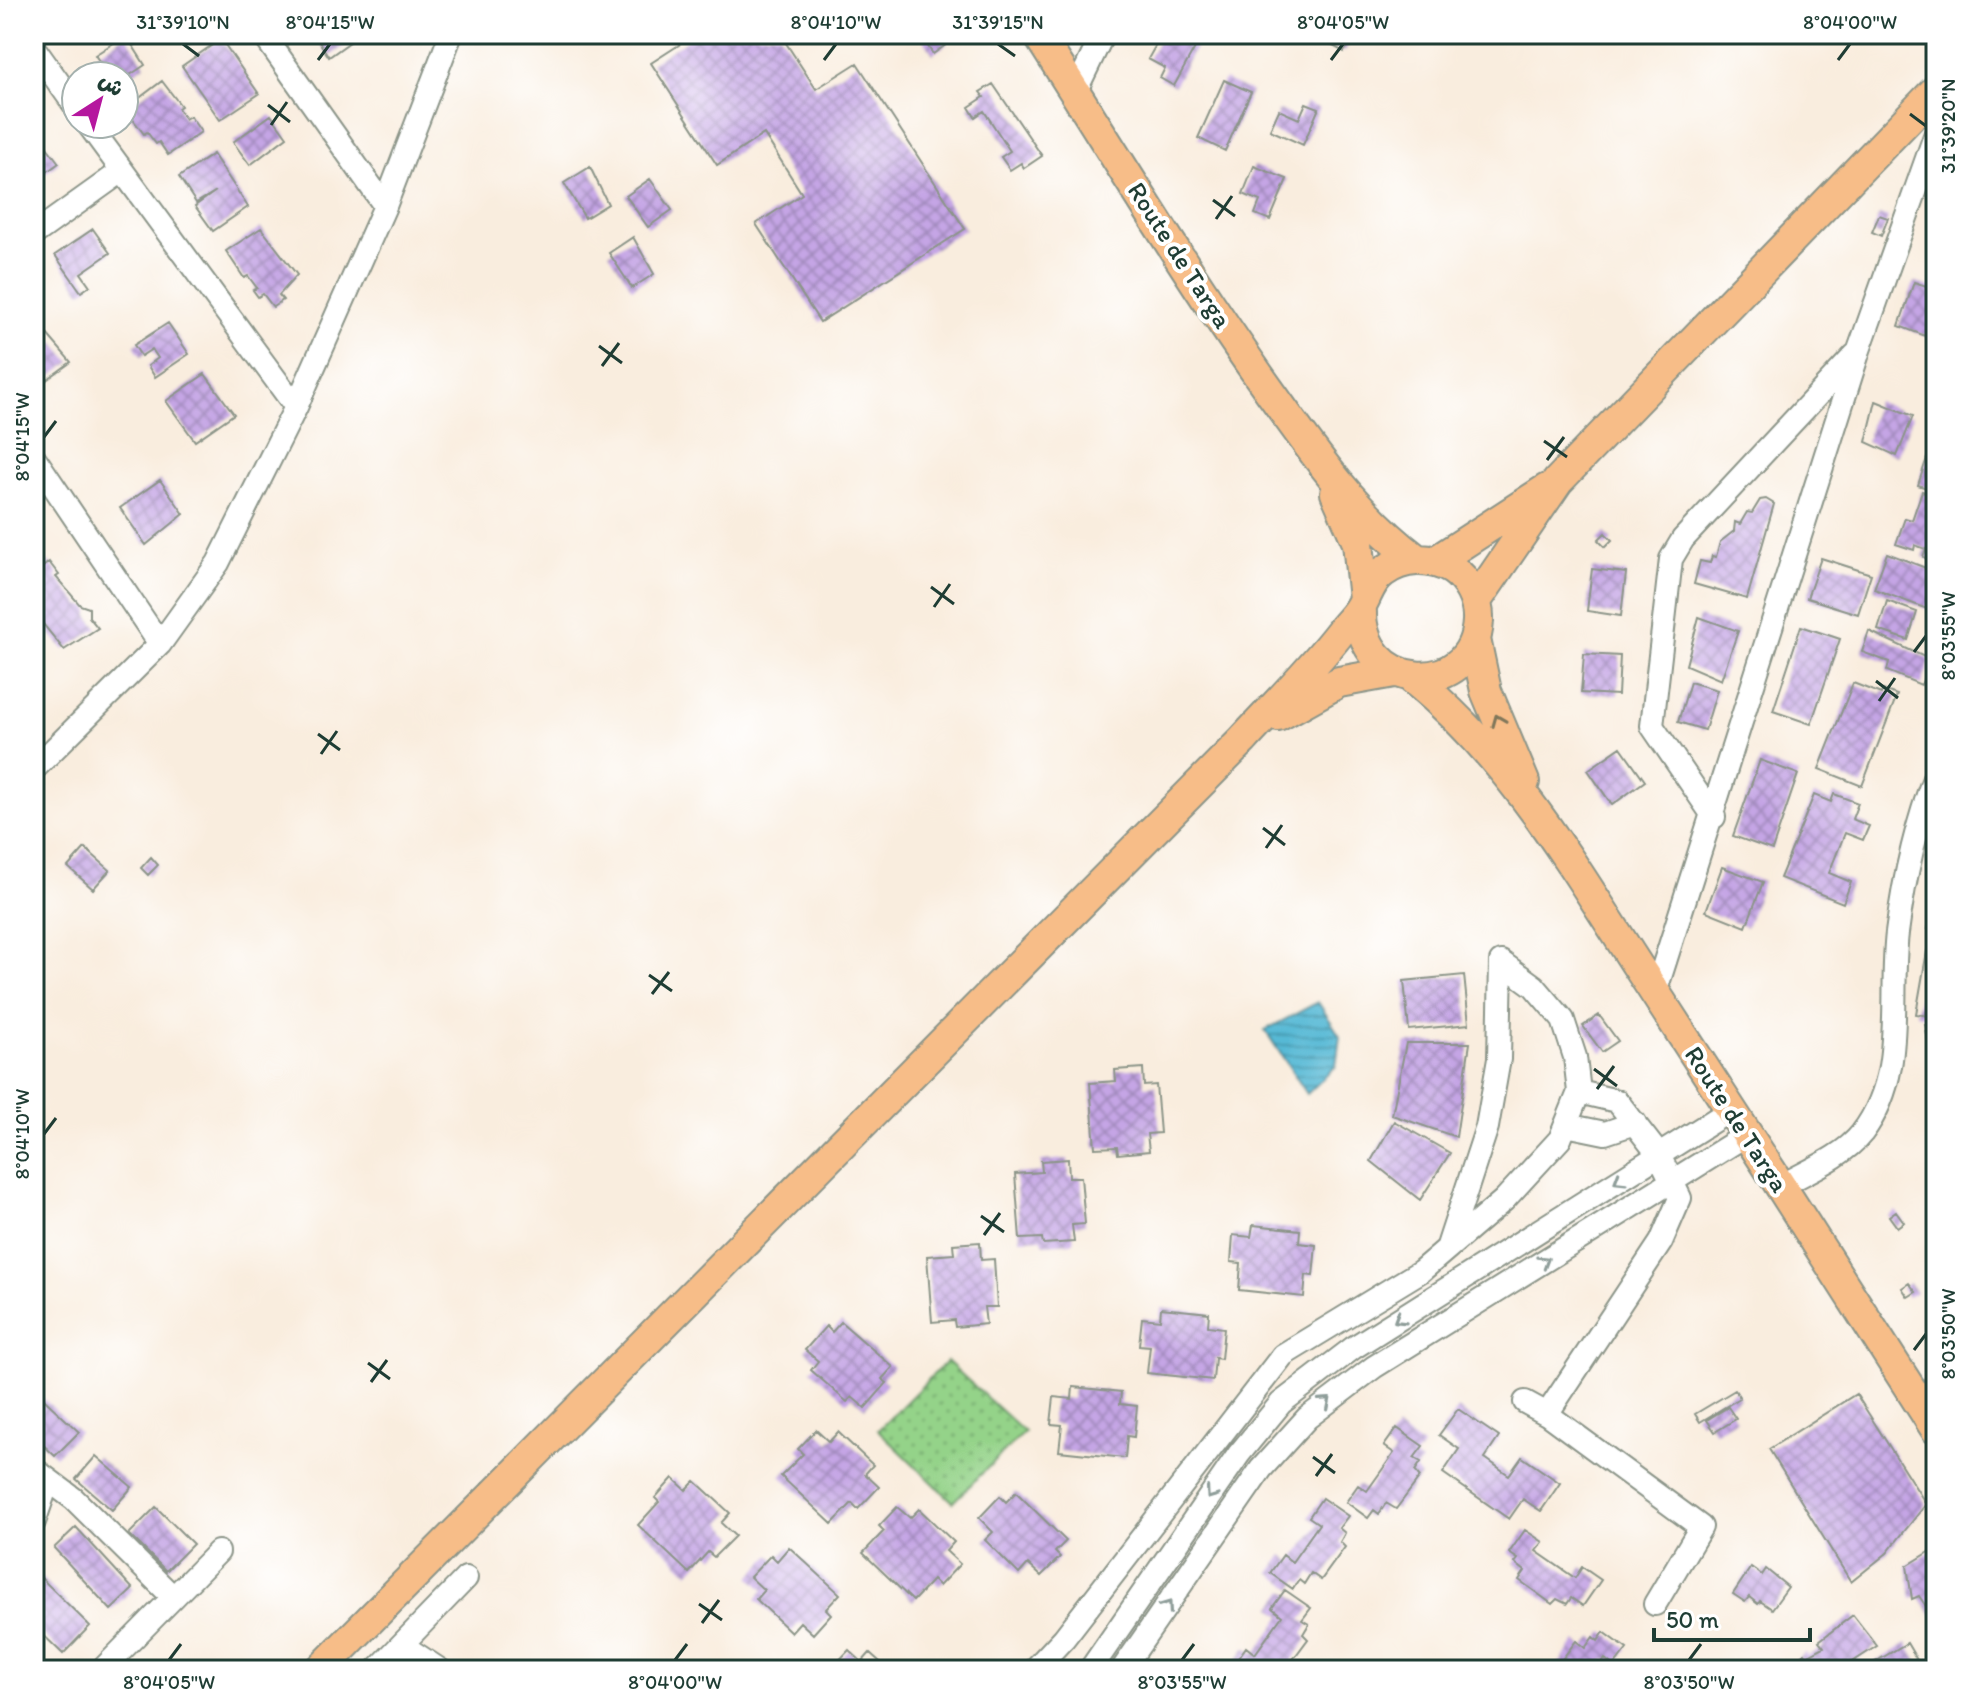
<svg xmlns="http://www.w3.org/2000/svg" width="1970" height="1704" font-family="Itim,'Playpen Sans Arabic',sans-serif">
	<defs>
		<pattern id="grass-dots" width="8" height="8" patternUnits="userSpaceOnUse" patternTransform="scale(2)"><rect width="8" height="8" fill="#94d389"/><path d="M2 2h.1M6 6h.1" fill="none" stroke="#78ac71" stroke-width="1.8" stroke-linecap="round"/></pattern>
		<pattern id="water-rules" width="6" height="5" patternUnits="userSpaceOnUse" patternTransform="scale(2)"><rect width="6" height="5" fill="#56b9d5"/><path d="M0 2.5h6" fill="none" stroke="#4798ae"/></pattern>
		<pattern id="building-cross-hatch" width="8" height="8" patternUnits="userSpaceOnUse" patternTransform="scale(2)"><rect width="8" height="8" fill="#c5a5e5"/><path d="M0 0l8 8M0 8l8-8" fill="none" stroke="#9f88ba"/></pattern>
	</defs>
	<rect width="100%" height="100%" fill="#fff"/>
	<filter id="ink" filterUnits="userSpaceOnUse"><feTurbulence type="fractalNoise" baseFrequency=".0125" numOctaves="2"/><feDisplacementMap in="SourceGraphic" scale="16" xChannelSelector="R" yChannelSelector="G"/><feConvolveMatrix kernelMatrix="1 2 1 2 8 2 1 2 1" color-interpolation-filters="sRGB"/></filter>
	<filter id="wash" filterUnits="userSpaceOnUse"><feTurbulence type="fractalNoise" baseFrequency=".006" numOctaves="4" result="noise"/><feDisplacementMap in="SourceGraphic" scale="32" xChannelSelector="R" yChannelSelector="G"/><feGaussianBlur stdDeviation="1.8" result="paint"/><feColorMatrix in="noise" values="0 0 0 0 0 0 0 0 0 0 0 0 0 0 0 0 0 1.4 0 .05"/><feComposite in="paint" operator="in"/></filter>
	<g filter="url(#wash)">
		<rect width="100%" height="100%" fill="#f9edde"/>
		<path fill="url(#grass-dots)" stroke="#5a885e" stroke-width="2" d="M947 1361 1024 1432 953 1502 878 1430Z"/>
		<path fill="url(#water-rules)" stroke="#3a7b84" stroke-width="2" d="M1318 1002 1340 1036 1336 1066 1307 1094 1265 1030Z"/>
		<g id="blocks">
			<path fill="url(#building-cross-hatch)" d="M314 34H361L329 57Z
				M696 34H780L816 89 857 63 965 229 820 322 756 224 802 194 764 134 717 165 651 63Z
				M920 34H940L947 44 933 54Z
				M1162 34H1172L1196 46 1174 86 1160 78 1165 68 1148 59Z
				M1337 34H1355L1344 52 1331 45Z
				M126 35 145 65 124 79V76H109L95 55Z
				M221 39 259 94 220 120 182 66Z
				M1224 80 1251 92 1225 151 1198 138Z
				M162 81 181 106 178 108 185 119 190 116 201 132 168 155 159 142 156 144 147 132 144 134 125 109Z
				M993 84 1042 156 1024 168 1021 163 1010 170 1001 157 1010 151 984 111 975 117 969 107 984 97 980 92Z
				M1306 103 1319 108 1303 145 1270 130 1279 110 1299 119Z
				M271 115 287 137 250 165 233 142Z
				M34 130 59 163 34 181Z
				M213 154 248 207 213 231 195 206 216 191 196 203 179 177Z
				M1254 166 1287 179 1270 220 1255 214 1260 201 1243 194Z
				M590 167 608 204 585 218 564 183Z
				M650 179 672 210 648 227 626 196Z
				M1879 215 1888 218 1881 236 1872 232Z
				M1935 226 1936 227V249L1929 247Z
				M261 228 297 275 279 295 283 300 273 307 263 294 258 297 253 290 257 288 248 276 244 278 226 251Z
				M93 229 110 253 81 273 90 286 81 292 55 255Z
				M633 237 654 274 632 288 609 253Z
				M1914 282 1936 289V340L1899 326Z
				M168 323 189 354 155 377 148 366 158 358 152 349 141 356 134 345Z
				M46 333 71 362 34 389V342Z
				M205 374 234 414 195 441 166 401Z
				M1876 401 1913 416 1897 456 1866 442Z
				M1927 458 1936 461V491L1918 485Z
				M160 480 184 514 146 545 120 508Z
				M1922 491 1936 496 1935 561 1923 557 1926 549 1915 545 1914 550 1896 544 1905 518 1912 520Z
				M1766 499 1774 504 1747 599 1694 584 1700 561 1710 563 1712 556 1716 557 1720 542 1734 531 1735 522 1740 524 1747 512 1752 513 1760 500Z
				M1605 533 1612 540 1605 547 1598 540Z
				M1887 553 1936 572V585L1927 609 1874 589Z
				M1821 558 1871 574 1858 614 1807 598Z
				M49 562 59 575 56 577 80 605 89 608V617L98 628 64 650 34 613V574Z
				M1592 569 1626 573 1621 616 1587 611Z
				M1887 601 1917 612 1908 640 1878 630Z
				M1699 617 1738 631 1721 680 1686 665Z
				M1801 626 1840 639 1811 724 1773 711Z
				M1869 631 1931 660 1921 685 1887 671 1889 662 1862 652Z
				M1584 654 1620 656 1618 695 1581 693Z
				M1690 682 1717 690 1705 730 1678 722Z
				M1853 683 1881 694 1883 690 1897 695 1862 786 1819 769Z
				M1621 747 1645 781 1612 805 1588 770Z
				M1760 760 1798 774 1772 850 1733 836Z
				M1834 794 1858 803 1852 819 1869 826 1863 840 1845 833 1829 873 1851 882 1843 903 1780 878 1814 795 1831 802Z
				M85 848 110 870 93 889 68 867Z
				M151 857 158 865 148 875 141 868Z
				M1722 867 1763 882 1746 927 1706 911Z
				M1935 904H1936V930L1928 929Z
				M1927 951 1936 953V1017L1916 1014Z
				M1464 975 1469 1024 1409 1030 1404 981Z
				M1599 1015 1618 1041 1602 1052 1583 1026Z
				M1925 1025 1936 1026V1050L1930 1051Z
				M1406 1043H1470L1456 1137 1392 1115Z
				M1143 1068 1144 1086 1156 1085 1160 1133 1147 1134 1149 1151 1118 1154 1117 1147 1095 1148 1090 1083 1116 1081 1115 1070Z
				M1394 1121 1450 1153 1420 1200 1371 1161Z
				M1068 1159 1069 1177H1081L1085 1224 1072 1225 1074 1242 1043 1244 1042 1238 1020 1239 1015 1174 1042 1172 1041 1161Z
				M1896 1211 1904 1222 1897 1227 1889 1216Z
				M1253 1225 1300 1230 1299 1243 1316 1245 1313 1276 1306 1275 1304 1297 1239 1290 1241 1263 1231 1262 1233 1235 1251 1237Z
				M980 1242 981 1260 994 1259 997 1307H984L986 1324 955 1327 954 1320 932 1322 927 1256 954 1254 953 1244Z
				M1909 1283 1916 1292 1908 1297 1902 1288Z
				M1161 1308 1209 1313 1208 1326 1224 1328 1221 1359 1215 1358 1213 1380 1147 1373 1150 1346 1139 1345 1142 1318 1160 1320Z
				M841 1322 893 1367 882 1379 887 1383 865 1408 852 1397 847 1402 811 1370 818 1361 805 1350 826 1326 832 1332Z
				M1073 1387 1121 1392 1120 1404 1137 1406 1134 1437 1127 1436 1125 1458 1059 1451 1062 1425 1051 1424 1054 1397 1072 1399Z
				M34 1390 79 1432 55 1456 34 1436Z
				M1735 1390 1740 1398 1700 1422 1695 1414Z
				M1856 1394 1926 1504 1887 1553 1851 1582 1769 1449Z
				M1728 1407 1736 1419 1715 1432 1707 1420Z
				M1458 1409 1499 1437 1485 1458 1509 1475 1522 1457 1560 1483 1541 1511 1523 1499 1509 1519 1443 1473 1459 1449 1439 1435Z
				M1397 1428 1423 1446 1414 1458 1421 1462 1415 1471 1420 1477 1396 1509 1386 1503 1379 1514 1374 1510 1368 1518 1346 1502 1358 1485 1367 1491 1394 1453 1384 1446Z
				M816 1430 829 1442 838 1432 873 1465 865 1474 879 1487 858 1509 852 1503 832 1524 781 1476 803 1454 798 1449Z
				M96 1456 132 1487 112 1510 76 1479Z
				M673 1478 686 1490 695 1481 730 1513 721 1523 735 1536 714 1557 708 1552 689 1573 638 1525 659 1502 655 1498Z
				M1016 1492 1066 1541 1055 1552 1060 1557 1041 1576 1028 1564 1019 1574 985 1540 993 1532 979 1518 1000 1496 1006 1502Z
				M1322 1498 1348 1516 1339 1528 1345 1533 1340 1542 1345 1547 1321 1580 1311 1573 1304 1584 1299 1580 1293 1589 1270 1573 1283 1555 1292 1562 1319 1524 1309 1517Z
				M156 1507 193 1544 166 1571 129 1534Z
				M897 1507 910 1518 919 1509 954 1542 946 1551 960 1564 939 1586 933 1580 913 1601 863 1553 884 1531 879 1526Z
				M76 1527 133 1589 111 1610 54 1548Z
				M1525 1530 1543 1542 1536 1551 1575 1578 1582 1567 1601 1580 1583 1606 1571 1598 1567 1604 1557 1599 1552 1604 1519 1580 1525 1571 1515 1563 1518 1559 1509 1553Z
				M789 1547 840 1594 826 1609 831 1614 813 1634 800 1622 791 1632 756 1599 764 1590 750 1577 771 1555 777 1561Z
				M1936 1548V1621L1919 1596 1912 1599 1907 1566Z
				M1751 1567 1762 1575 1766 1569 1788 1587 1772 1609 1760 1601 1758 1604 1749 1597 1745 1602 1733 1594Z
				M34 1571 90 1626 63 1654 34 1626Z
				M1285 1590 1311 1608 1302 1620 1309 1624 1303 1634 1308 1639 1285 1670 1274 1665 1271 1670H1242L1234 1664 1246 1647 1255 1654 1282 1616 1272 1608Z
				M1853 1615 1877 1646 1848 1665 1852 1670H1789L1787 1667 1805 1653 1807 1656 1824 1647 1819 1641Z
				M1604 1632 1627 1649 1614 1666 1605 1659 1597 1670H1554L1576 1641 1585 1648 1593 1637 1598 1641Z
				M1907 1643 1920 1665 1915 1670H1862Z
				M849 1650 862 1662 870 1653 889 1670H830Z
				M34 1658 46 1670H34Z"/>
		</g>
	</g>
	<g filter="url(#ink)">
		<use href="#blocks" fill-opacity="0" stroke="#8c9589" stroke-width="2"/>
		<g fill="none" stroke-linecap="round" stroke-linejoin="round">
			<g stroke="#8c9589" stroke-width="26">
				<path id="minor" d="M263 34 385 206
					M34 48 76 107
					M1075 92 1103 34
					M88 124 296 407
					M34 234 122 171
					M34 457 160 644
					M34 769 160 644 218 563 296 407 385 206 451 34
					M1714 817 1652 726 1671 559 1683 539 1855 355
					M1655 993 1859 350 1936 133
					M1566 1125 1605 1133 1635 1123
					M1781 1186C1807 1171 1842 1158 1862 1133 1907 1074 1889 1001 1897 933 1904 878 1916 824 1936 773
					M1448 1246 1487 1127 1499 1059 1501 962
					M1525 1402 1547 1414 1701 1527 1655 1604
					M1547 1414 1661 1242 1680 1198 1659 1155 1617 1101 1579 1092
					M34 1469 74 1499 173 1597
					M34 1470 44 1493 34 1522
					M402 1645 440 1670
					M102 1670 218 1552
					M377 1670 466 1578
					M1034 1670 1064 1638 1283 1355 1421 1271 1504 1200 1560 1139 1579 1092 1575 1057 1563 1020 1534 986 1501 962
					M1090 1670 1239 1454 1281 1403 1353 1348 1732 1109
					M1122 1670 1261 1469 1307 1418 1374 1367 1748 1134"/>
			</g>
			<g stroke="#8c9589" stroke-width="34">
				<path id="major" d="M1038 34C1111 148 1181 265 1259 376 1306 442 1351 510 1416 559
					M1336 493 1358 543 1364 599
					M1436 561 1547 489
					M1476 601 1558 481 1936 90
					M1475 639 1486 691 1524 782
					M1412 678C1513 759 1578 875 1648 982 1745 1130 1841 1280 1936 1429
					M1278 716 1339 682 1394 672
					M320 1670 1243 740C1276 704 1311 670 1341 631 1347 623 1355 616 1360 607 1368 594 1370 581 1383 572 1403 557 1430 556 1452 569 1468 580 1479 601 1478 621 1474 700 1357 695 1361 606"/>
			</g>
			<use href="#minor" stroke="#fff" stroke-width="22"/>
			<use href="#major" stroke="#f7bd88" stroke-width="30"/>
		</g>
		<defs><path id="oneway-chevron" d="M-2-3.5L2.5 0L-2 3.5" fill="none" stroke-width="1.6" stroke-linecap="round" stroke-linejoin="round" transform="scale(2)"/></defs>
		<use stroke="#80775a" href="#oneway-chevron" transform="translate(1498 720) rotate(-112)"/>
		<g stroke="#8f9e9a">
			<use href="#oneway-chevron" transform="translate(1619 1180) rotate(148)"/>
			<use href="#oneway-chevron" transform="translate(1544 1261) rotate(-32)"/>
			<use href="#oneway-chevron" transform="translate(1399 1319) rotate(148)"/>
			<use href="#oneway-chevron" transform="translate(1326 1402) rotate(-41)"/>
			<use href="#oneway-chevron" transform="translate(1211 1494) rotate(125)"/>
			<use href="#oneway-chevron" transform="translate(1167 1606) rotate(-55)"/>
		</g>
	</g>
	<path fill="none" stroke="#1f3d34" stroke-width="3" d="M183 44 199 56M998 44 1015 56M318 60 330 44M824 60 836 44M1331 60 1343 44M1838 60 1850 44M268 105 290 122M1910 114 1926 126M271 125 287 102M1213 200 1235 216M1216 219 1232 196M599 346 622 363M602 366 619 343M44 437 56 421M1544 441 1567 457M1547 460 1564 437M931 587 954 604M934 607 950 584M1914 652 1926 636M1876 681 1898 698M1879 701 1895 678M318 734 340 750M321 754 337 731M1263 828 1285 845M1266 848 1282 825M649 975 672 991M652 994 669 972M1594 1069 1617 1086M1597 1089 1614 1066M44 1134 56 1118M981 1216 1004 1232M984 1235 1000 1213M1914 1350 1926 1334M368 1363 390 1379M371 1382 387 1360M1313 1457 1335 1473M1316 1476 1332 1454M699 1604 722 1620M702 1623 719 1600M169 1660 181 1644M675 1660 687 1644M1182 1660 1194 1644M1689 1660 1701 1644"/>
	<g text-anchor="middle" stroke-width="8" stroke-linejoin="round" paint-order="stroke">
		<g font-size="26" fill="#1f3d34" stroke="#fff">
			<text transform="translate(1180 255) rotate(57)" y="9">Route de Targa</text>
			<text transform="translate(1737 1119) rotate(57)" y="9">Route de Targa</text>
		</g>
	</g>
	<rect width="1970" height="1704" fill="none" stroke="#fff" stroke-width="88"/>
	<g transform="translate(100 100) rotate(36)"><circle r="38" fill="#ffffff" stroke="#a5b1ae" stroke-width="2"/>
	<path d="M0-6L14 30L0 20L-14 30Z" fill="#b5179e"/>
	<text y="-12" font-size="22" font-weight="bold" text-anchor="middle" fill="#1f3d34">ش</text>
	</g>
	<path d="M1654 1628v12h156v-12" fill="none" stroke="#1f3d34" stroke-width="4"/>
	<text x="1666" y="1628" font-size="24" fill="#1f3d34" stroke="#ffffff" stroke-width="6" paint-order="stroke">50 m</text>
	<rect x="44" y="44" width="1882" height="1616" fill="none" stroke="#1f3d34" stroke-width="3"/>
	<g font-size="20" text-anchor="middle" fill="#1f3d34">
		<text x="183" y="29">31°39'10"N</text>
		<text x="330" y="29">8°04'15"W</text>
		<text x="836" y="29">8°04'10"W</text>
		<text x="998" y="29">31°39'15"N</text>
		<text x="1343" y="29">8°04'05"W</text>
		<text x="1850" y="29">8°04'00"W</text>
		<text transform="translate(1948 126) rotate(-90)" y="7">31°39'20"N</text>
		<text transform="translate(22 437) rotate(-90)" y="7">8°04'15"W</text>
		<text transform="translate(1948 636) rotate(-90)" y="7">8°03'55"W</text>
		<text transform="translate(22 1134) rotate(-90)" y="7">8°04'10"W</text>
		<text transform="translate(1948 1334) rotate(-90)" y="7">8°03'50"W</text>
		<text x="169" y="1689">8°04'05"W</text>
		<text x="675" y="1689">8°04'00"W</text>
		<text x="1182" y="1689">8°03'55"W</text>
		<text x="1689" y="1689">8°03'50"W</text>
	</g>
</svg>
